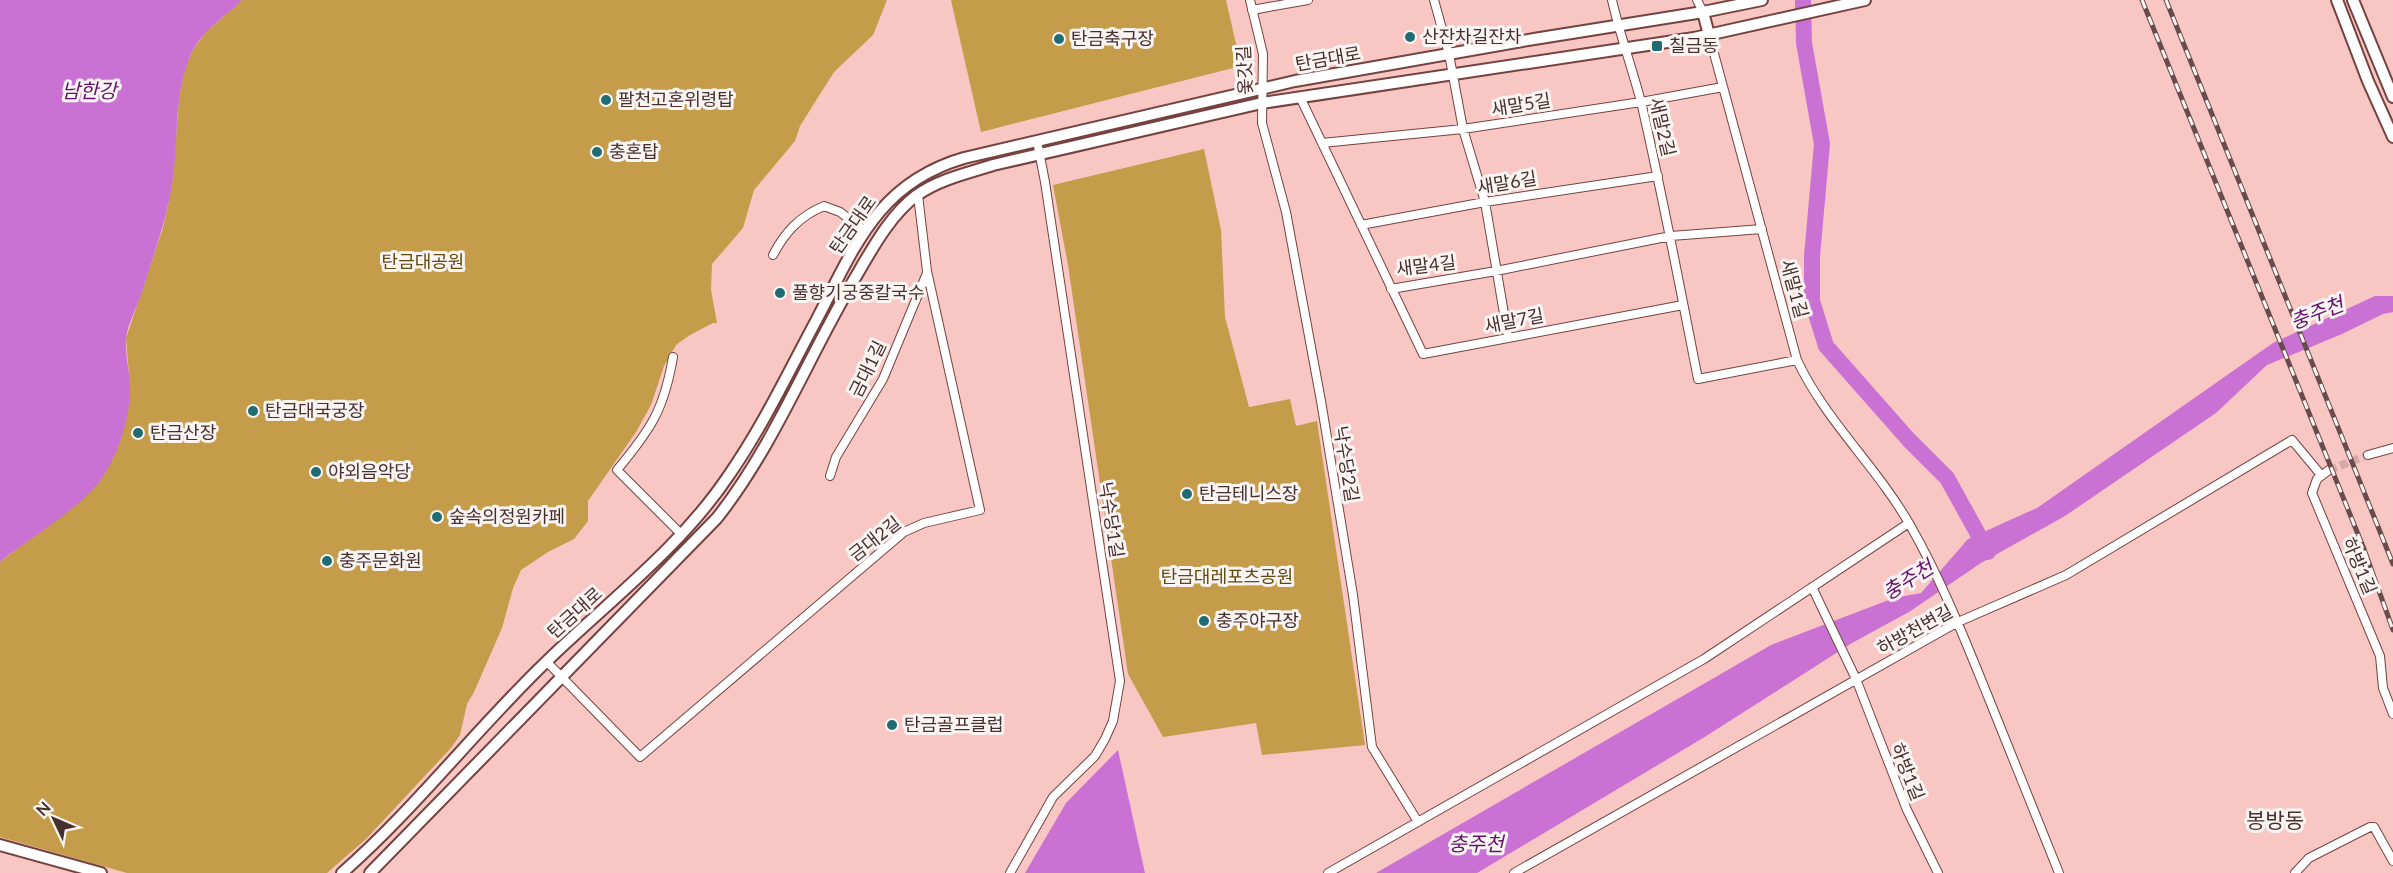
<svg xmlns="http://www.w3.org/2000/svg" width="2393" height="873" font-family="Lato,'Noto Sans KR',sans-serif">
	<rect width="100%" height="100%" fill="#f8c7c3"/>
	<path fill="#c59c4a" d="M242 0H887L873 35 834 72 800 126 795 141 754 190 743 228 712 264 711 290 717 323H713L690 335 676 345 664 366 651 405 636 432 588 501V521L574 539 548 552 521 570 513 588 502 628 474 692 467 704 460 735 451 748 366 839 327 873H127L0 837V562L59 517 101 480 126 419 130 387 126 338 162 231 168 206 173 177 179 98 184 70 193 50 205 33Z
		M951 0H1226L1241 66 981 132Z
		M1204 149 1221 230 1225 317 1249 407 1290 399 1296 426 1317 421 1365 745 1262 755 1256 723 1163 737 1128 674 1068 265 1053 185Z"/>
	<path fill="#ca72d4" d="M0 0H242C225 17 203 30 192 52 173 92 179 135 173 177 168 218 153 256 141 295 136 309 128 324 126 338 125 353 129 369 130 384 131 416 119 452 102 478 83 507 28 539 0 562Z
		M2375 296H2393V312L2383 314 2342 334 2267 365 2216 413 2065 516 1981 563 1909 612 1852 643 1703 738 1477 873H1376L1771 645 1894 598 1921 593 1968 539 2037 508 2273 343Z
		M1118 750 1145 873H1025L1066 803Z"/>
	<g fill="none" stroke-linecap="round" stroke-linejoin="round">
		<path stroke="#ca72d4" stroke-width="16" d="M1803 0 1804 43 1822 144 1812 256V301L1826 346 1909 440 1947 478 1988 552"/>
		<path stroke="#d5a9a5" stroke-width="8" stroke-dasharray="8 4" stroke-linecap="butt" d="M2329 470 2368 455"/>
		<g stroke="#754240" stroke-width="10">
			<path id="street" d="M1250 0 1263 54 1262 123 1286 212 1321 401 1353 595 1372 747 1418 822
				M1434 0 1449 54 1463 129 1485 202 1508 337
				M1612 0C1620 36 1633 70 1642 106 1663 197 1680 288 1698 379L1797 360
				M1697 0 1703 12
				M1252 10 1308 0
				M1709 35 1797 360C1825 420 1877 467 1910 525 1942 581 1965 640 1989 699 2012 757 2036 815 2059 873
				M1300 97 1423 354 1683 305
				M1322 143 1463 129 1641 102 1723 87
				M1361 225 1485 202 1658 176
				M773 255C785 232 800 216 824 206L840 212 865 231
				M1391 289 1496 271 1671 236 1762 229
				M673 357C664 410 651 429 617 470L681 534
				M2368 455 2393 448
				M2329 470 2317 479 2312 493 2380 656 2383 688 2393 714
				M830 476 836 457 883 379 927 273
				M1812 587 1856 679 1907 810 1938 873
				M546 661 640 757 904 532 924 523 980 510 927 271 918 195
				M1010 873 1053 797 1095 756 1105 739 1113 721 1120 681 1045 182 1037 141
				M1328 873 1704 659 1909 523
				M1514 873 1958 622 2066 575 2292 440 2321 475
				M2295 873 2309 858 2370 827H2374L2393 861"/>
		</g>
		<g stroke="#754240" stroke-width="14">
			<path id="secondary" d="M2337 0 2368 81 2393 137
				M2353 0 2393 97
				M1703 12 1709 35
				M0 845 101 873
				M342 873C416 808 476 729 547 661 609 601 681 547 729 475 763 426 789 371 817 319 855 246 878 183 964 158L1295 81 1534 39 1703 12 1762 0
				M370 873 717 518C774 446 808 357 855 278 872 249 890 215 917 195 940 179 968 173 993 165L1262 103 1694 38 1865 0"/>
		</g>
		<use href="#street" stroke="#fff" stroke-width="8"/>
		<use href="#secondary" stroke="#fff" stroke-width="10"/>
		<g stroke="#684b4a" stroke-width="5">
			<path id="rail" d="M2142 0 2364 549 2393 630
				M2166 0 2393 564"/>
		</g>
		<use href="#rail" stroke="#faf4f3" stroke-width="3" stroke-dasharray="9" stroke-linecap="butt"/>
	</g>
	<g fill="#216c73" stroke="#faf4f3" stroke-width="2">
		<circle cx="1410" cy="37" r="6"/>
		<circle cx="1059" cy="39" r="6"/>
		<rect x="1651" y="40" width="12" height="12" rx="3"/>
		<circle cx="606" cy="100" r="6"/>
		<circle cx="597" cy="152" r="6"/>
		<circle cx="780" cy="293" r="6"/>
		<circle cx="253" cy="411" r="6"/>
		<circle cx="138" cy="433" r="6"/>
		<circle cx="316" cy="472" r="6"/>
		<circle cx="1187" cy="494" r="6"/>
		<circle cx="437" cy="517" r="6"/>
		<circle cx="327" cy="561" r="6"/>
		<circle cx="1204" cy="621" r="6"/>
		<circle cx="892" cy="725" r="6"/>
	</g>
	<g text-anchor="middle" stroke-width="6" stroke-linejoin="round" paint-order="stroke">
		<g font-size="18" fill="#472f2e" stroke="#faf4f3" text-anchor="start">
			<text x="1422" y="43">산잔차길잔차</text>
			<text x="1071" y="45">탄금축구장</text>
			<text x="1669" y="52">칠금동</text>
			<text x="618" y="106">팔천고혼위령탑</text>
			<text x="609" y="158">충혼탑</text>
			<text x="792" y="299">풀향기궁중칼국수</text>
			<text x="265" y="417">탄금대국궁장</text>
			<text x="150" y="439">탄금산장</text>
			<text x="328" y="478">야외음악당</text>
			<text x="1199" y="500">탄금테니스장</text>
			<text x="449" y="523">숲속의정원카페</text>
			<text x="339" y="567">충주문화원</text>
			<text x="1216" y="627">충주야구장</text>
			<text x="904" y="731">탄금골프클럽</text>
		</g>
		<g font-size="18" fill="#472f2e" stroke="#faf4f3">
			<text transform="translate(1328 59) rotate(-10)" y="6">탄금대로</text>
			<text transform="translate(1245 70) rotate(-93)" y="6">옻갓길</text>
			<text transform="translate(1521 105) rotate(-9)" y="6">새말5길</text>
			<text transform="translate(1662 127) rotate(77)" y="6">새말2길</text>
			<text transform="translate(1507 183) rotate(-9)" y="6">새말6길</text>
			<text transform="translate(853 225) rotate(-55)" y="6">탄금대로</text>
			<text transform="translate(1426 266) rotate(-7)" y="6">새말4길</text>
			<text transform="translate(1794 289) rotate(75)" y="6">새말1길</text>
			<text transform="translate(1514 321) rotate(-11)" y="6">새말7길</text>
			<text transform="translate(868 369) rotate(-64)" y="6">금대1길</text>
			<text transform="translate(1346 464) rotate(81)" y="6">낙수당2길</text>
			<text transform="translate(1111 520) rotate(81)" y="6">낙수당1길</text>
			<text transform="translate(875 539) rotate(-38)" y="6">금대2길</text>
			<text transform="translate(2359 566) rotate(67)" y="6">하방1길</text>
			<text transform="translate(575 613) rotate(-42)" y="6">탄금대로</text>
			<text transform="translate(1915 630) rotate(-29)" y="6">하방천변길</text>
			<text transform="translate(1907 772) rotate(68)" y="6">하방1길</text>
		</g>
		<g font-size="18" fill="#62490f" stroke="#faf4f3">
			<text x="423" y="268">탄금대공원</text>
			<text x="1227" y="583">탄금대레포츠공원</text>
		</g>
		<g font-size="20" font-style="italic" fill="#62106c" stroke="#faf4f3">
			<text x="89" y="98">남한강</text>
			<text transform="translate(2317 313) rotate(-21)" y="7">충주천</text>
			<text transform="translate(1908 580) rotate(-32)" y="7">충주천</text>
			<text x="1476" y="851">충주천</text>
		</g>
		<g font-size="21" fill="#472f2e" stroke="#faf4f3">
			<text x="2275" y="828">봉방동</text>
		</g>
	</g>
	<g transform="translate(54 819) rotate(314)" stroke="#faf4f3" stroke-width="4.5" paint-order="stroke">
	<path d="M0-4.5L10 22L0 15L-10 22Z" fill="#472f2e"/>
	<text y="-9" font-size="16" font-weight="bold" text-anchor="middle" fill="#472f2e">N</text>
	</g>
</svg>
